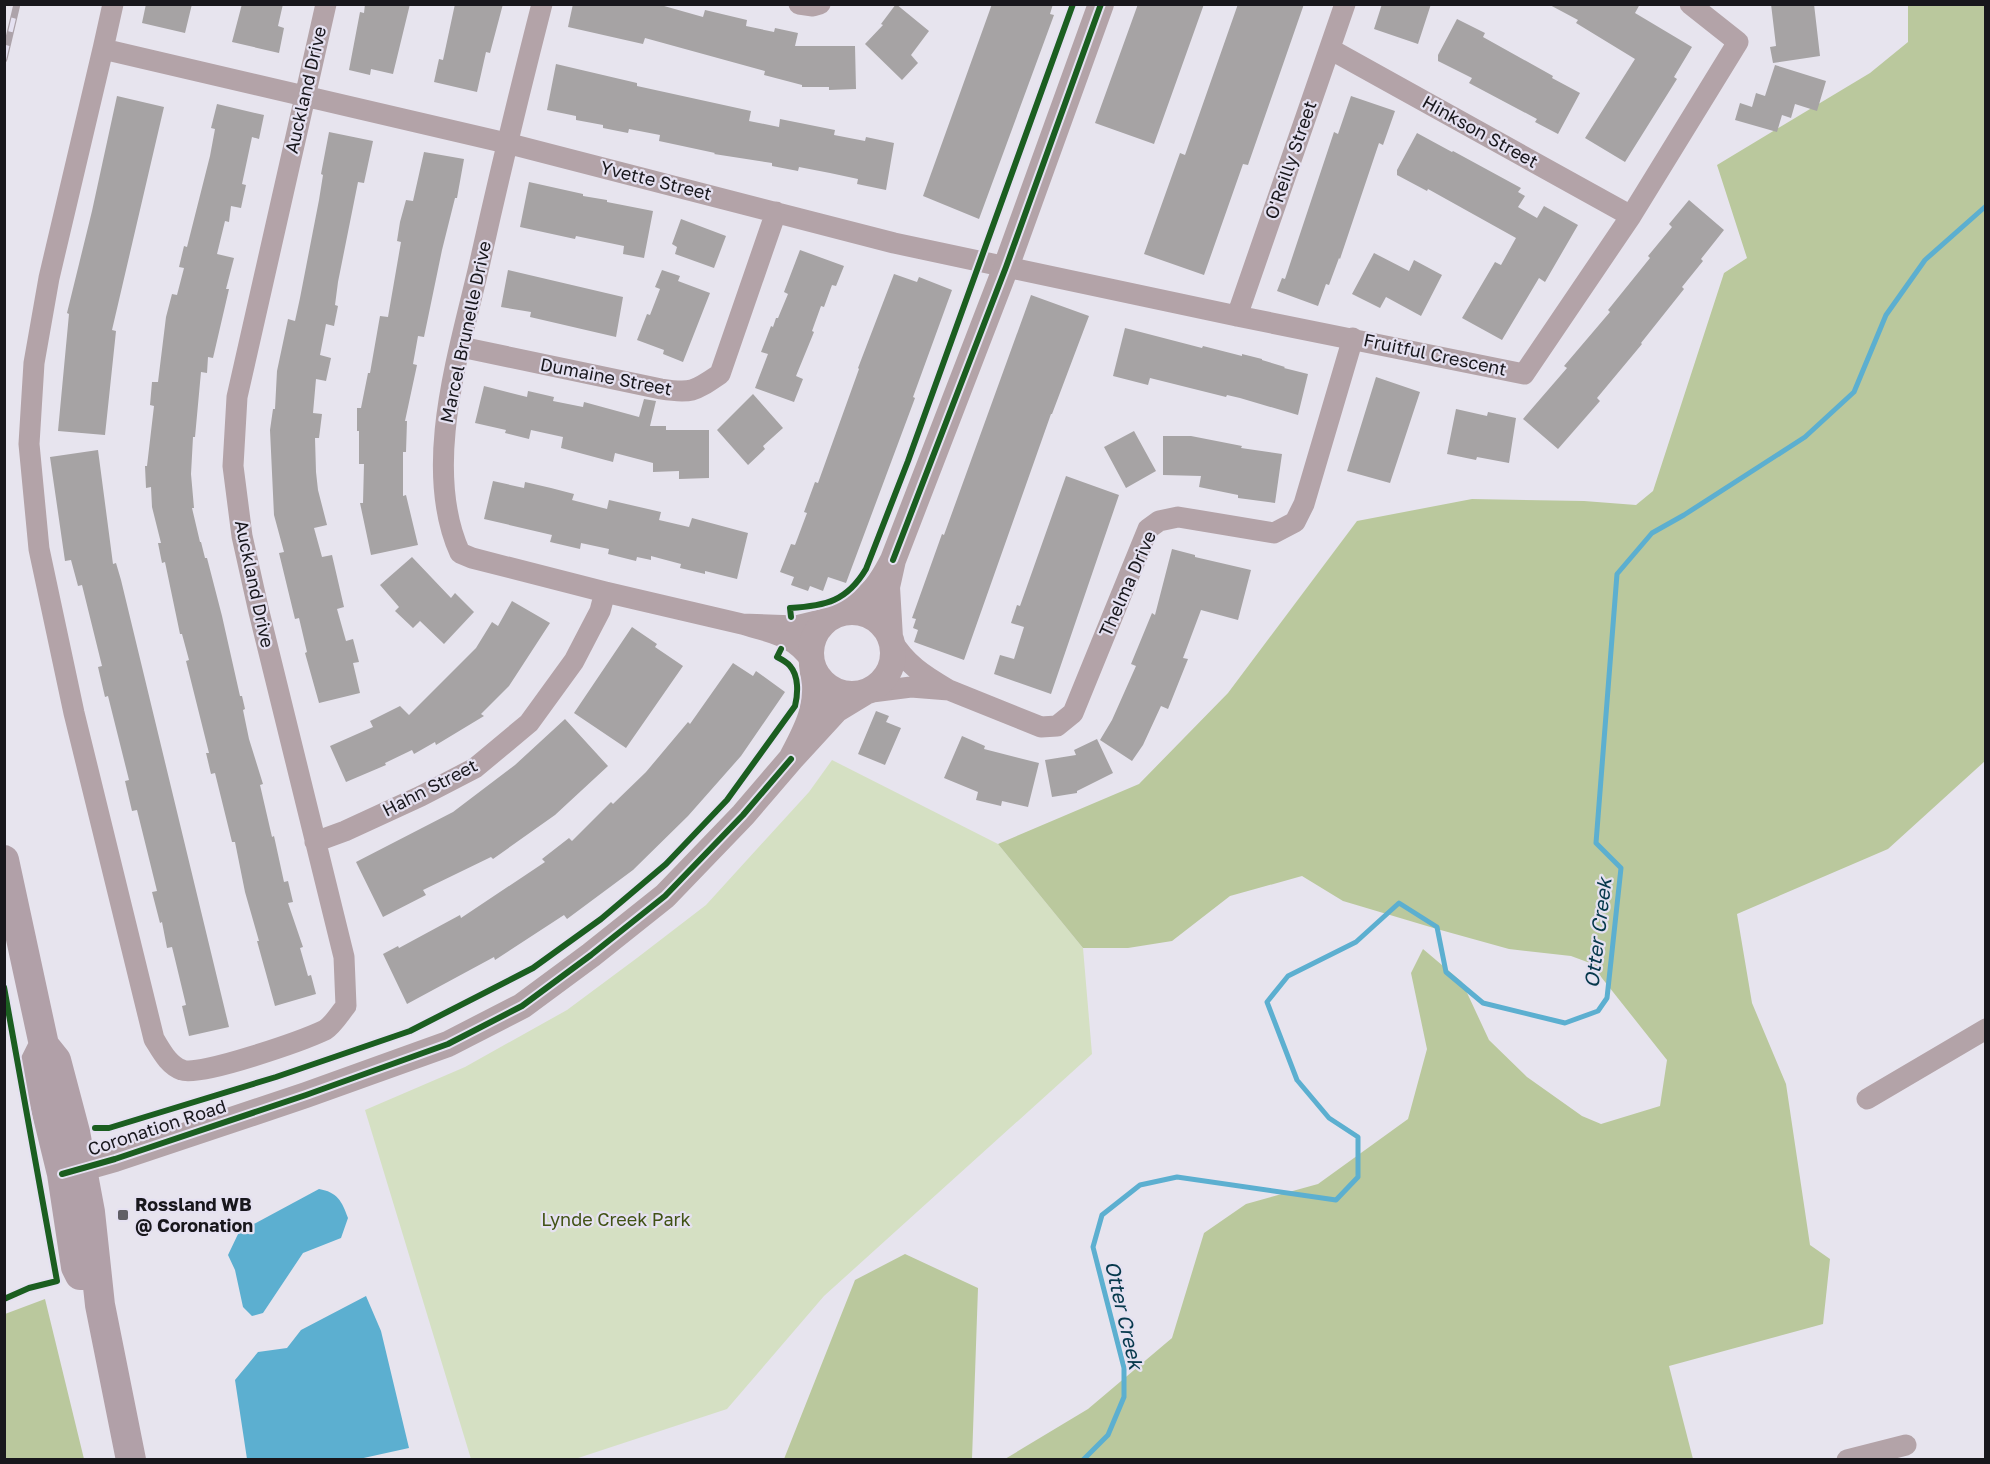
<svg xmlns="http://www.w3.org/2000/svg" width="1990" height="1464" font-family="'Golos Text',sans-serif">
	<rect width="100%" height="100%" fill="#e7e4ee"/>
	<path fill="#d5e0c3" d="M832 760 998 844 1083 948 1092 1054 824 1296 727 1409 575 1459H471L365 1110 465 1067 567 1010 637 958 706 905 809 792Z"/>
	<path fill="#bac89d" d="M1908 5H1985V761L1888 849 1737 914 1752 1003 1786 1084 1810 1245 1830 1259 1823 1324 1669 1366 1693 1459H1005L1088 1409 1172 1338 1204 1233 1246 1204 1318 1184 1408 1119 1427 1049 1411 973 1423 949 1462 982 1489 1040 1527 1077 1582 1116 1601 1124 1660 1106 1667 1060 1590 963 1571 956 1509 949 1437 929 1343 901 1302 876 1230 896 1172 941 1128 948H1083L998 844 1139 784 1228 693 1357 521 1472 499 1584 501 1636 505 1653 491 1724 273 1747 258 1717 165 1870 73 1908 42Z
		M905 1254 978 1288 972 1459H784L855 1280Z
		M45 1299 84 1459H5V1314Z"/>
	<path fill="#5cafd0" d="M319 1189C337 1192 342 1201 348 1218L341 1238 303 1253 263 1313 252 1316 243 1307 235 1270 228 1255 239 1232Z
		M366 1296 381 1331 409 1448 359 1459H247L235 1380 258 1352 287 1348 301 1330Z"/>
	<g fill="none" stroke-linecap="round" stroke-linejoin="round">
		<path stroke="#5cafd0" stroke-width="5" d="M1083 1460 1108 1435 1124 1397V1368L1093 1247 1102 1215 1140 1185 1177 1177 1336 1200 1358 1177V1137L1329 1118 1297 1080 1267 1002 1288 976 1356 942 1399 903 1437 927 1446 972 1483 1003 1565 1023 1598 1011 1607 998 1621 868 1596 843 1617 574 1652 533 1684 515 1805 437 1854 392 1886 315 1925 260 1986 206"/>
	</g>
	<path fill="#a6a3a4" d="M146 4H192L185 33 142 23Z
		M242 4H283L278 26 284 28 279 53 232 42Z
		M365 4H410L393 74 371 69 370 75 349 70 360 12 364 13Z
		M455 4H503L490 53 486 52 477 92 434 82 439 59 443 60Z
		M573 4H657L703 17 705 10 747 20 746 26 774 32 775 28 798 33 795 46H855L856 89 829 90V87H802V85L764 75 765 71 645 38 643 44 568 27Z
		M896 4 929 31 911 55 918 63 902 80 865 44 883 25 881 24Z
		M992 4H1053L1050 14 1054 15 979 219 923 196Z
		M1138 4H1204L1154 144 1095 123Z
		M1238 4H1304L1248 165 1243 164 1204 275 1144 254 1180 153 1185 155Z
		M1382 4H1431L1418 44 1374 29Z
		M1548 4H1640L1635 13 1692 47 1674 77 1677 79 1625 162 1585 138 1635 59 1576 23 1578 20Z
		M1771 4H1814L1820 56 1773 63 1770 47 1776 46Z
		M1457 19 1485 33 1483 37 1553 76 1552 78 1580 93 1558 134 1535 122 1537 119 1469 83 1472 78 1438 61V55Z
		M556 64 637 83V86L751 111 749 121 779 127 780 119 835 130 834 135 865 141 866 137 894 143 886 190 857 184 858 179 830 173 799 167 798 171 772 166V163L714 154 715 153 659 141 660 135 629 129 628 133 603 128V125L576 120V116L547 110Z
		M1775 65 1826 81 1817 111 1795 104 1791 118 1782 115 1777 132 1735 120 1740 103 1752 107 1756 93 1765 96Z
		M117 96 164 107 112 330 116 331 105 435 58 431 69 314 67 313 92 211Z
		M1351 96 1395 111 1383 145 1379 143 1340 259 1339 258 1329 285 1326 284 1318 306 1277 291 1282 278 1285 279 1334 132 1338 134Z
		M217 104 264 115 259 139 252 137 242 184 246 185 241 208 231 206 229 222 225 221 217 254 234 258 226 289H229L213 358 208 357 207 373 201 372 195 437H193L191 474 194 508H192L200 542H201L205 558H207L222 616 240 696H242L245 709 243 710 249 739 263 784 260 785 272 837 274 836 284 882 288 881 293 902 288 903 303 947 300 948 308 976 311 975 316 994 275 1006 257 941H259L245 892 235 842H232L215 773 211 774 206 753H209L186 661 189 660 182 634H180L165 562 162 563 158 543H161L152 507 151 487 146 488 145 466H147L154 406 150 405 152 382H158L166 317 172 294 177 295 184 268 179 267 184 246 187 247 210 156 215 129 211 128Z
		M329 132 373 141 364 183 358 182 338 282 335 305 338 306 334 326 326 324 320 355 331 358 326 381 316 379 313 413 322 414 319 438H315L316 472 318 490 327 525 314 528 322 557 332 555 344 607 337 609 346 641 353 639 359 662 353 663 360 693 319 703 305 653 307 652 299 618 295 619 279 553 284 552 274 515 270 430 273 409H275L277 371 288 319 295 321 300 298 319 200 323 175 321 174Z
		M1417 133 1452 152 1453 151 1521 188 1518 192 1525 196 1518 207 1537 218 1544 206 1578 225 1545 282 1539 278 1502 340 1462 318 1495 262 1501 265 1516 238 1428 189 1427 191 1397 175V170Z
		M424 152 464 159 457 198H455L442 250 424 337 418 336 413 364 417 365 405 421H407L406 452H403V496L406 495 418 545 371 555 360 503H363L364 464H359V431H357V408H361L368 373H370L380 316 388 317 401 242 397 241 400 222 406 200 413 201Z
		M529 182 583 194V196L607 200V202L653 211 644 258 623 254 624 246 576 236 575 239 520 227Z
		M1689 200 1724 230 1701 259 1703 261 1682 287 1684 289 1641 343 1642 344 1597 398 1600 401 1558 449 1523 419 1567 368 1564 366 1610 312 1608 310 1650 258 1648 256 1672 227 1669 224Z
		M681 219 726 236 714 268 675 254 677 247 672 244Z
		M800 250 844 266 836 286 832 285 824 307 821 306 812 331 814 332 796 376 803 379 794 402 755 388 768 354 761 352 771 326 773 327 776 318H778L788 294 784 292Z
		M1374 253 1409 271 1414 260 1442 275 1421 316 1386 297 1380 308 1352 294Z
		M508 270 623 297 616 337 530 317 531 312 501 307Z
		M662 270 680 276 678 281 710 293 683 362 663 354 664 350 637 340 647 314 650 315 660 289 655 287Z
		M894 274 917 282 919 277 952 290 913 397 915 398 846 583 828 577 823 591 810 586 808 591 791 585 794 577 780 572 791 544 795 545 807 513 804 512 815 482 818 483 859 369 858 368Z
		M1031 295 1089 316 1052 414H1051L964 660 914 642 918 630 913 628 916 619 912 618 942 534 944 535Z
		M1125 328 1202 348 1203 346 1242 356V354L1262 359V360L1285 367 1284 368 1308 374 1298 415 1240 398 1227 395 1226 397 1150 378 1148 385 1113 376Z
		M1376 377 1420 392 1390 483 1347 471Z
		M484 386 527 397 528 391 554 397 553 401 583 407 584 402 639 417 644 399 656 401 650 426H666V430H709V478L679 479V471L653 472V463L615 453 613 462 561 448 563 437 531 430 529 439 505 433 506 430 475 423Z
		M753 394 783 428 763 446 765 449 748 465 717 430Z
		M1456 409 1487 416 1488 412 1516 418 1509 463 1477 457 1476 460 1447 454Z
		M1134 431 1156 471 1126 488 1104 447Z
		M1163 436H1191L1242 446 1241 448 1282 454 1275 503 1238 498V495L1199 487 1201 476 1163 475Z
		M98 450 113 564 116 563 121 580 229 1027 189 1036 182 1006 186 1005 174 955 172 947 167 948 162 922 160 923 152 892 157 891 137 810 132 811 125 781 129 780 108 696 105 697 98 667 102 666 82 585 78 586 71 560 65 561 50 457Z
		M1066 476 1119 495 1051 694 994 674 1000 655 1014 659 1024 627 1011 623 1017 605 1020 606Z
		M493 481 524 488 525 482 551 488 574 494 572 500 607 509 609 500 661 512 659 520 689 527 692 518 748 533 737 579 705 571V574L680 568 681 564 651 556V560L637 557 636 561 608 554 609 549 581 543 580 549 550 542 552 535 484 519Z
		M1172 549 1195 555V557L1251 570 1238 620 1201 610 1183 658 1188 659 1168 709 1161 706 1143 745 1132 761 1100 740 1112 720 1136 666 1131 664 1152 613 1155 615Z
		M412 557 451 598 455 593 474 612 444 644 420 621 413 628 395 611 399 607 380 585Z
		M512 601 550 623 509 686 481 714 484 716 436 745 435 742 414 754 412 750 385 763 386 765 346 782 330 746 373 727 370 721 400 706 409 715 476 648 492 622 498 626Z
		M632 627 657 644 655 647 683 666 626 748 574 713Z
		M733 663 753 676 756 671 785 692 741 756 688 816 633 870 567 919 564 915 495 960 494 957 407 1004 383 954 398 946 399 948 460 915 461 918 545 862 542 859 569 838 572 841 611 802 613 804 646 772 688 722 690 724Z
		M876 711 889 716 886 722 901 728 885 765 858 754Z
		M565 719 608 766 555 815 493 859 491 857 423 890 426 895 383 917 356 862 453 812 515 765Z
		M962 736 985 746 984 749 1039 763 1028 807 1002 801 1001 806 976 800 978 792 944 778Z
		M1097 739 1113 773 1077 791V793L1052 797 1045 760 1076 755 1074 750Z"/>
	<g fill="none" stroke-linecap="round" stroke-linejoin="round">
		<path stroke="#b3a3a8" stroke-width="21" d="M113 4 103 49 506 143 894 243 1237 316 1524 374 1631 216 1738 42 1690 4
			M542 4C520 90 499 176 480 262 460 350 421 467 460 553L472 558 605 592 742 624
			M799 4 813 6 820 4
			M103 49 49 278 34 363 29 444 39 549 74 713 154 1039C161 1050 168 1065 182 1070 200 1077 304 1040 325 1030 333 1025 340 1013 346 1006L344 957 259 612 242 536 233 466 237 397 326 4
			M1330 49 1631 216
			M1237 316 1345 4
			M461 347 661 389C692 394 695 391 720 374L776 212
			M812 662C794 635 771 633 742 624L796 626 833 617
			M949 690 1041 727 1057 726 1073 713 1148 529 1159 521 1178 517 1274 533 1295 522 1304 504 1353 338
			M864 693 911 687 949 690C923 675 906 664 890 638
			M315 842 345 831 421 796 475 768 529 723 574 661 600 611 605 592
			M1867 1099 1986 1029
			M1847 1460 1906 1445"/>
		<path stroke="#b3a3a8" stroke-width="26" d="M893 560 1006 267 1101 4
			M811 653a41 41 0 1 1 82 0a41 41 0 1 1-82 0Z
			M838 614C870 597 876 593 893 560L887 587 890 638
			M812 665C819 708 810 723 791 759L836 710 864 693
			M62 1174 115 1159 306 1095 448 1044 522 1006 591 955 665 896 743 815 791 759"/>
		<path stroke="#b1a0a8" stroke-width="30" d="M4 860 44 1045 56 1060 75 1132 90 1212 100 1305 131 1460
			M44 1045 35 1063 62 1174 76 1267 80 1275"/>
		<g stroke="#ada3aa" stroke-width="7">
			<path id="rail" d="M4 59 17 4"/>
		</g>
		<use href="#rail" stroke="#e5e1f1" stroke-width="4.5" stroke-dasharray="14" stroke-linecap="butt"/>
		<g stroke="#e5e1f1" stroke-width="10">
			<path id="cycleway" d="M893 560 1006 267 1101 4
				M791 617 790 608C826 606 847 601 866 569L908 461 1073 4
				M4 987 57 1281 29 1288 4 1299
				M95 1128H109L276 1077 410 1031 533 968 601 919 666 864 727 800 795 706C798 694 799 676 790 666 787 662 781 659 777 657L781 649
				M62 1174 115 1159 306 1095 448 1044 522 1006 591 955 665 896 743 815 791 759"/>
		</g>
		<use href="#cycleway" stroke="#1b5e20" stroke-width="6"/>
	</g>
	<rect fill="#605f66" stroke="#e5e1f1" stroke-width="2" x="117" y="1209" width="12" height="12" rx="3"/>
	<g text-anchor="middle" stroke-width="4.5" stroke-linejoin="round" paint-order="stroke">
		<g font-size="18" fill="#18171c" stroke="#e5e1f1">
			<text transform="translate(306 90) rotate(-77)" y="6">Auckland Drive</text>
			<text transform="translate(1480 132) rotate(29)" y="6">Hinkson Street</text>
			<text transform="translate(1291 160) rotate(-71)" y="6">O'Reilly Street</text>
			<text transform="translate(656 181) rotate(14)" y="6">Yvette Street</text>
			<text transform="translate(466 332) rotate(-78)" y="6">Marcel Brunelle Drive</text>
			<text transform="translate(1435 355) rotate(12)" y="6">Fruitful Crescent</text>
			<text transform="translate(606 377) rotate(11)" y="6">Dumaine Street</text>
			<text transform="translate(254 584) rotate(78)" y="6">Auckland Drive</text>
			<text transform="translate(1128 584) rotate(-66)" y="6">Thelma Drive</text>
			<text transform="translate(430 788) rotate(-27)" y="6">Hahn Street</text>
			<text transform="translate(157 1128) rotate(-18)" y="6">Coronation Road</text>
		</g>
		<g font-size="18" font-weight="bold" fill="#18171c" stroke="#e5e1f1" text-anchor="start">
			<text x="135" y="1211">Rossland WB<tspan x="135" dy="21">@ Coronation</tspan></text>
		</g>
		<g font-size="18" fill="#415315" stroke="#e5e1f1">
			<text x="616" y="1226">Lynde Creek Park</text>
		</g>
		<g font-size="20" font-style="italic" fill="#06384b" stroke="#e5e1f1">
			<text transform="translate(1598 933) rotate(-83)" y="7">Otter Creek</text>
			<text transform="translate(1124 1315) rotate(77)" y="7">Otter Creek</text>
		</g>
	</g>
	<rect width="1990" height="1464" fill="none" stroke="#18171c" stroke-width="12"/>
</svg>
